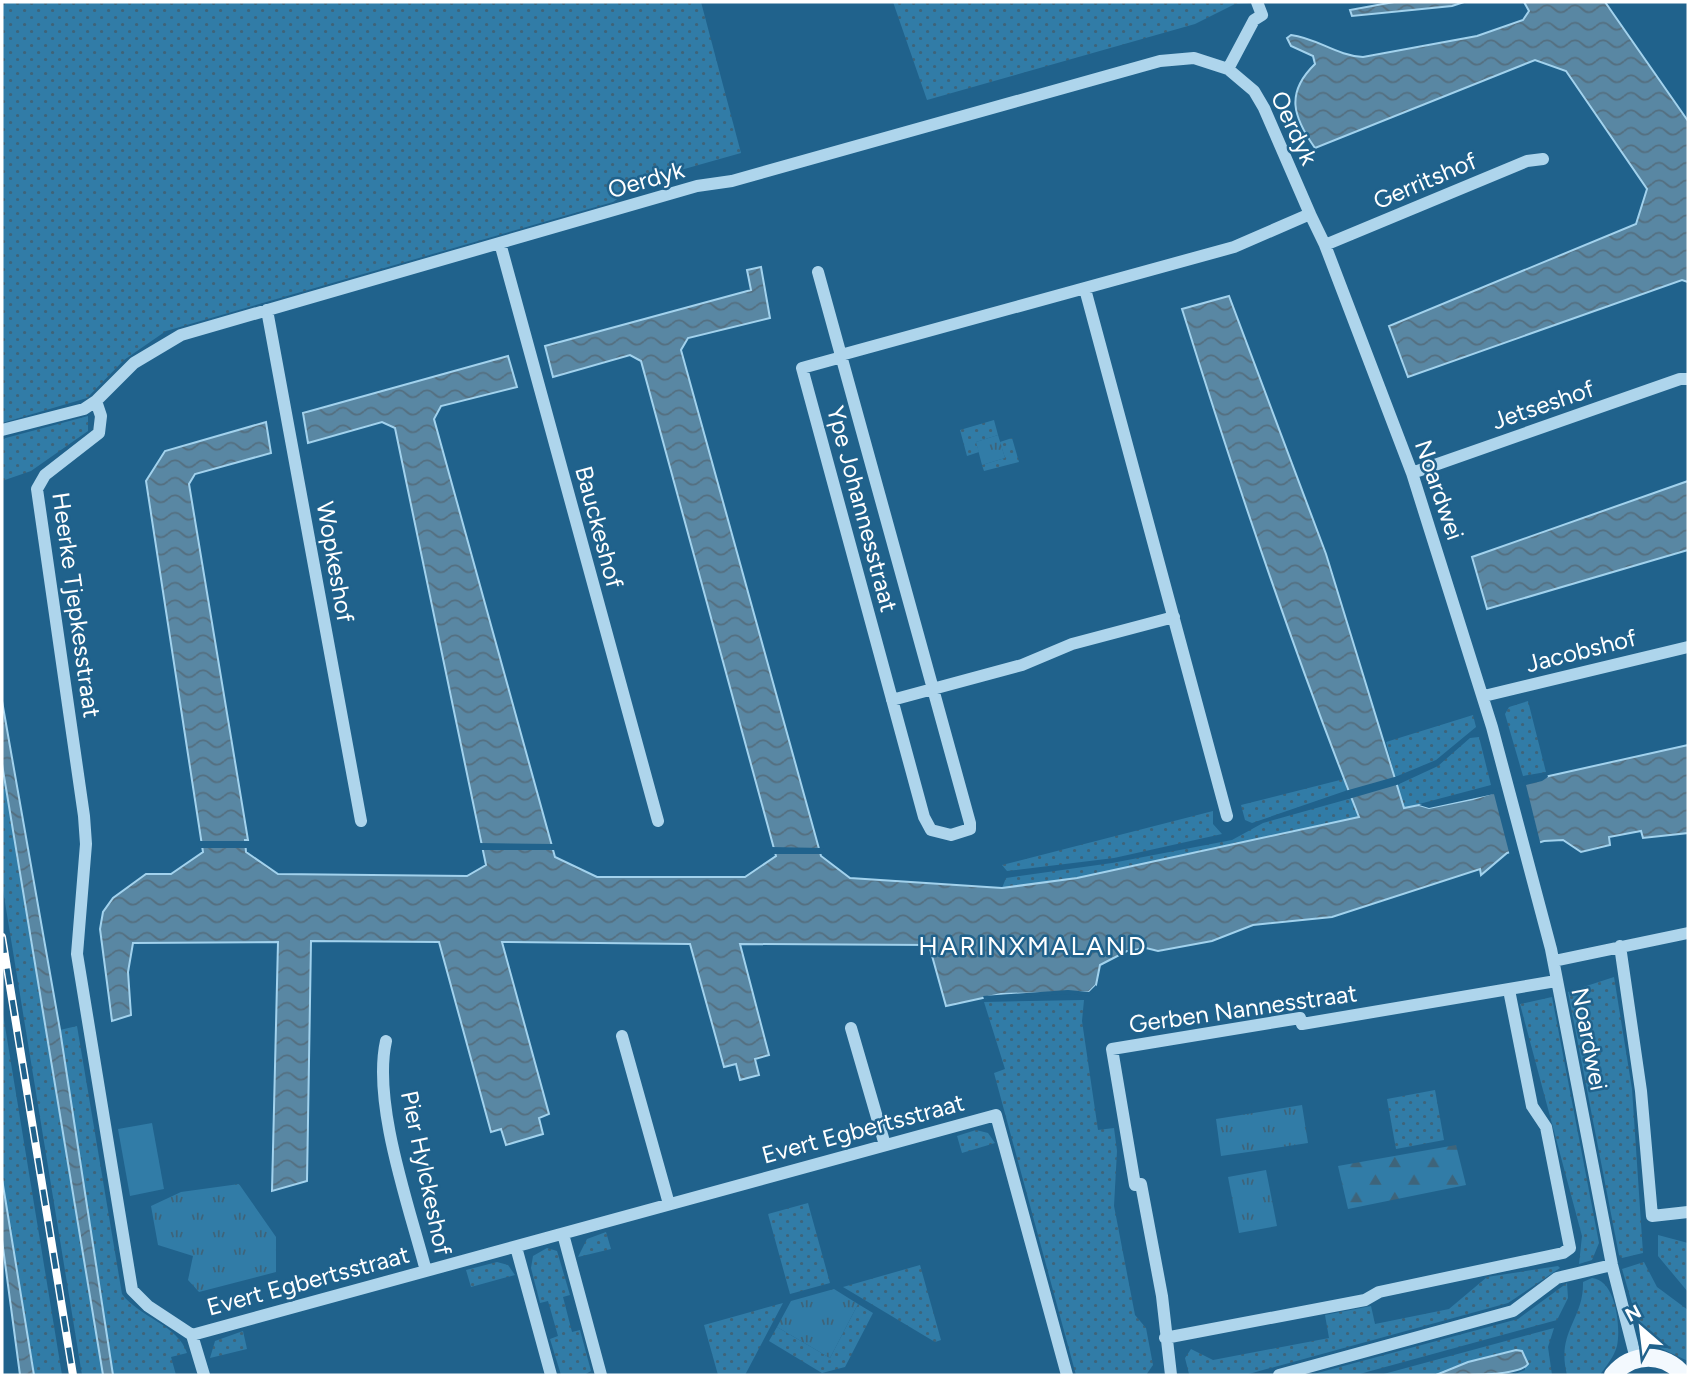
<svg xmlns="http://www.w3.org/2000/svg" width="1690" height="1377" font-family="Figtree,sans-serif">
	<defs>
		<pattern id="grass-dots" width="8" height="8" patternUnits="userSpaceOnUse" patternTransform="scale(1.75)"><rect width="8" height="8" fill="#317ca7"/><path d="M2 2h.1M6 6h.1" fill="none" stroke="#3e647a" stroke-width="1.8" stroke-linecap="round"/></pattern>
		<pattern id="forest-firs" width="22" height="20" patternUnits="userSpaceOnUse" patternTransform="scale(1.75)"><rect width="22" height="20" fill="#317ca7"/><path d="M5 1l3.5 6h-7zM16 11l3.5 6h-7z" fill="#3e647a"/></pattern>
		<pattern id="park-tufts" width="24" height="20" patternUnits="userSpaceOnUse" patternTransform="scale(1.75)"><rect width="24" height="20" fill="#317ca7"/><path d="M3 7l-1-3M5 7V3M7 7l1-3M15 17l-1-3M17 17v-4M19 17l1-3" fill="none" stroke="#3e647a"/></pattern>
		<pattern id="water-waves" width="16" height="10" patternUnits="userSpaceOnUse" patternTransform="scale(1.75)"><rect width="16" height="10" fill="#5987a3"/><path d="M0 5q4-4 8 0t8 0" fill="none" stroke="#546f80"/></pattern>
	</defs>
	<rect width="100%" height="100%" fill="#20628c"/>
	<path fill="url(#grass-dots)" d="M2 2H701L741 153 624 186 620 197 613 202 166 331 124 360 87 398 2 423Z
		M893 2H1249L1250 3 1235 4 1195 24 927 100Z
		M88 416V431L31 471 2 481V439Z
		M994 420 998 435 976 442 979 452 967 456 960 430Z
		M1012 438 1019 462 984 471 982 465 1005 458 1000 442Z
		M1528 701 1546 772 1523 776 1505 714 1509 707Z
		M1473 715 1476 727 1436 760 1395 777 1386 742Z
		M1479 737 1491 785 1404 808 1397 785 1438 766 1470 738Z
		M2 764 103 1375H82L2 884Z
		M1344 779 1348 790 1252 823 1245 820 1241 805Z
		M1352 798 1360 817 1077 878 1002 888 1006 878 1112 863 1232 840 1263 823Z
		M1213 811V824L1222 834 1114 858 1007 871 1002 865Z
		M1614 977 1632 1089 1643 1253 1622 1258 1619 1255 1568 992Z
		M1552 997 1599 1243 1592 1260 1579 1264 1582 1236 1520 1004Z
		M1084 1000 1082 1021 1098 1130 1114 1128 1117 1151 1114 1206 1135 1315 1146 1328 1153 1365 1146 1375H1076L994 1073 1005 1069 984 1002Z
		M2 1008 62 1375H34L2 1179Z
		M77 1026 122 1294C139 1317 178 1325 187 1353L171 1357 176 1375H113L60 1030Z
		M1435 1090 1444 1140 1396 1149 1387 1099Z
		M976 1130 988 1133 995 1143 962 1153 957 1136Z
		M808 1203 830 1283 790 1294 768 1214Z
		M606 1232 611 1249 578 1257 587 1239Z
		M1658 1235 1688 1243V1292L1658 1256Z
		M547 1248 557 1251 570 1295 563 1297 572 1332 580 1330 591 1371 584 1375H561L550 1339 558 1336 548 1301 540 1303 531 1268 533 1256Z
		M497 1262 508 1265 515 1275 471 1287 466 1270Z
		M1644 1262 1657 1287 1688 1310V1361L1656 1346 1640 1331 1622 1269Z
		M920 1265 941 1340 935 1342 843 1287Z
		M1558 1266 1560 1268 1508 1303 1245 1375 1189 1374 1185 1358 1191 1349 1213 1360 1329 1338 1325 1315 1371 1306 1375 1324 1449 1309 1487 1277Z
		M1592 1278C1616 1280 1621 1327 1617 1346 1614 1357 1606 1366 1600 1375H1567C1556 1331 1584 1320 1583 1282Z
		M1567 1283 1568 1298 1557 1320 1356 1375H1310L1518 1319Z
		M783 1303 745 1375H718L704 1325Z
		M858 1304 873 1313 845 1367 822 1373 769 1341 777 1327 830 1358Z
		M1554 1328 1548 1347 1552 1375H1513L1525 1370V1355C1508 1341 1455 1372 1436 1375 1418 1377 1398 1375 1380 1375Z
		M243 1331 247 1349 210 1358 215 1341Z"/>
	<path fill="url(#forest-firs)" d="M1456 1145 1466 1185 1348 1209 1338 1166Z"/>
	<path fill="url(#park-tufts)" d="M998 435 1005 458 982 465 976 442Z
		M1302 1105 1308 1143 1221 1156 1216 1119Z
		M1266 1170 1277 1226 1239 1233 1228 1177Z
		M239 1184 276 1237V1272L199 1292 188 1280 193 1256 158 1245 151 1206 181 1192Z
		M834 1289 858 1304 830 1358 777 1327 791 1301Z"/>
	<path fill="#317ca7" d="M152 1123 164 1189 130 1196 118 1129Z"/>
	<path fill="url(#water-waves)" stroke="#a2d2ed" stroke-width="2" d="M1394 2H1464L1452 6 1352 16 1350 10Z
		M1524 2H1605L1688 121V282L1682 280 1408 377 1389 326 1636 224 1647 189 1566 71 1535 60 1315 148C1293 117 1285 93 1315 64L1313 56 1291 46 1287 38 1291 35C1317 38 1337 56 1363 57L1477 36 1523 20 1529 11Z
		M761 267 770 318 688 338 681 350 821 856 850 878 1002 888 1077 878 1359 817C1292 648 1236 482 1182 309L1229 296 1326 554 1404 808 1419 805 1429 808 1473 799 1549 776 1688 745V833L1643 838 1641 831 1609 837 1610 845 1581 852 1563 840 1544 841 1507 853 1481 875 1480 869 1332 917 1253 925 1212 941 1158 951 1146 948 1127 951 1100 965 1096 985 1089 992 1001 994 946 1006 929 945 740 944 769 1055 755 1059 759 1075 740 1080 736 1064 724 1067 690 944 502 942 549 1114 539 1118 543 1134 506 1145 501 1129 491 1132 439 942 311 941 307 1181 272 1191 278 942 133 943 128 972 131 1015 112 1021 100 929 103 912 113 898 146 874H171L203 852 146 481 165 451 266 422 271 453 195 474 189 484 248 840H245L246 852 278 874 467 876 486 865 395 428 382 422 308 443 303 413 508 356 517 387 441 406 434 419 555 857 597 877H745L776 856 641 361 630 355 553 377 545 346 751 290 747 270Z
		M1688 481V550L1487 609 1472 557Z
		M2 701 60 1030 113 1375H103L2 764Z
		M2 1179 34 1375H20L2 1240Z
		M1516 1350 1522 1351 1528 1364C1519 1377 1456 1375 1436 1375L1468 1362Z"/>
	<path fill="#20628c" d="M1547 774 1548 777 1542 781 1526 785 1541 846 1510 856 1494 794 1429 808 1419 805 1472 796Z
		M1398 776 1400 784 1352 798 1348 799 1345 791Z
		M198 841H251L249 848H199Z
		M478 843 554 844 556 850H479Z
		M770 847 823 848 825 854H772Z
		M1096 985 1097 989 1089 996 1067 994 984 999 983 996 1068 990 1089 992Z"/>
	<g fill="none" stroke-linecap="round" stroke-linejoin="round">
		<path stroke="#aed5ec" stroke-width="12" d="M1228 69 1254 91 1264 108 1310 214
			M500 243 658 821
			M1325 245 1527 161 1543 159
			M818 272 970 823V829L951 835 931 830 924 817 802 368 842 357
			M1085 289 1227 816
			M267 310 361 821
			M841 355 1234 247 1310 214 1325 245 1412 473 1492 727 1551 949 1612 1265 1636 1359
			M96 401 101 416 99 433 45 475 37 489 84 816 86 844 77 954 132 1290 148 1306 192 1335
			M2 430 84 409 96 401 134 363 181 335 697 186 732 181 1160 61 1194 58 1228 69 1254 20 1262 15 1257 2
			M1412 473 1680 379H1688
			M1484 696 1688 647
			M892 700 1022 665 1072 644 1174 617
			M1620 946 1641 1091 1652 1216 1688 1212
			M1554 961 1688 933
			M851 1028 885 1145
			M622 1036 669 1204
			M386 1041C372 1104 410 1209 426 1271
			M563 1234 601 1375
			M516 1247 551 1375
			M1165 1338 1365 1300 1379 1292 1563 1253 1570 1248 1546 1127 1532 1106 1509 990
			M204 1375 192 1335 996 1115 1067 1375
			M1171 1375 1162 1296 1141 1184 1135 1185 1112 1049 1300 1018 1302 1024 1556 981
			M1279 1375 1513 1311 1557 1278 1612 1265"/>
		<path stroke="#f3f9fe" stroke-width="18" d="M1613 1375C1632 1352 1665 1352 1683 1375"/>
		<g stroke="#fff" stroke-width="8">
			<path id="rail" d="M2 937 73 1375"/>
		</g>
		<use href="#rail" stroke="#20628c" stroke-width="5" stroke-dasharray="16" stroke-linecap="butt"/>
	</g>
	<g text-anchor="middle" stroke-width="5" stroke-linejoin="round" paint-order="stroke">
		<g font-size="24" fill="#fff" stroke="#20628c">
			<text transform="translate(1294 128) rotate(65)" y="8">Oerdyk</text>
			<text transform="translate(646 180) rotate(-16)" y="8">Oerdyk</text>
			<text transform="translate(1425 181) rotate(-23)" y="8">Gerritshof</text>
			<text transform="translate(1543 405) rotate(-19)" y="8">Jetseshof</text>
			<text transform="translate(1439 490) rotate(71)" y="8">Noardwei</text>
			<text transform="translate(862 509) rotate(75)" y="8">Ype Johannesstraat</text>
			<text transform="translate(599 527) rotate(75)" y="8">Bauckeshof</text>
			<text transform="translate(335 562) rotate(80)" y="8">Wopkeshof</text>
			<text transform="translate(76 605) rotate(82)" y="8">Heerke Tjepkesstraat</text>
			<text transform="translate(1581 651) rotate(-14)" y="8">Jacobshof</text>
			<text transform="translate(1243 1009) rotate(-8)" y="8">Gerben Nannesstraat</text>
			<text transform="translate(1589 1039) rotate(79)" y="8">Noardwei</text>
			<text transform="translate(863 1129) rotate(-15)" y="8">Evert Egbertsstraat</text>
			<text transform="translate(426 1173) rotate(78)" y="8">Pier Hylckeshof</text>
			<text transform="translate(308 1281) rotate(-15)" y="8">Evert Egbertsstraat</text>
		</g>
		<g font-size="26" letter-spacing="2" fill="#fff" stroke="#20628c">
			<text x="1033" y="955">HARINXMALAND</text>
		</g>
	</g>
	<rect width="1690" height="1377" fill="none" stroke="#ffffff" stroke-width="7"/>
	<g transform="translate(1641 1328) rotate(332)" stroke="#20628c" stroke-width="5" paint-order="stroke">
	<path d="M0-5L12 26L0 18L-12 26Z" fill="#ffffff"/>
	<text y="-10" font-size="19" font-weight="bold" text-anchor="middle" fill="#ffffff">N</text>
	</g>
</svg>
